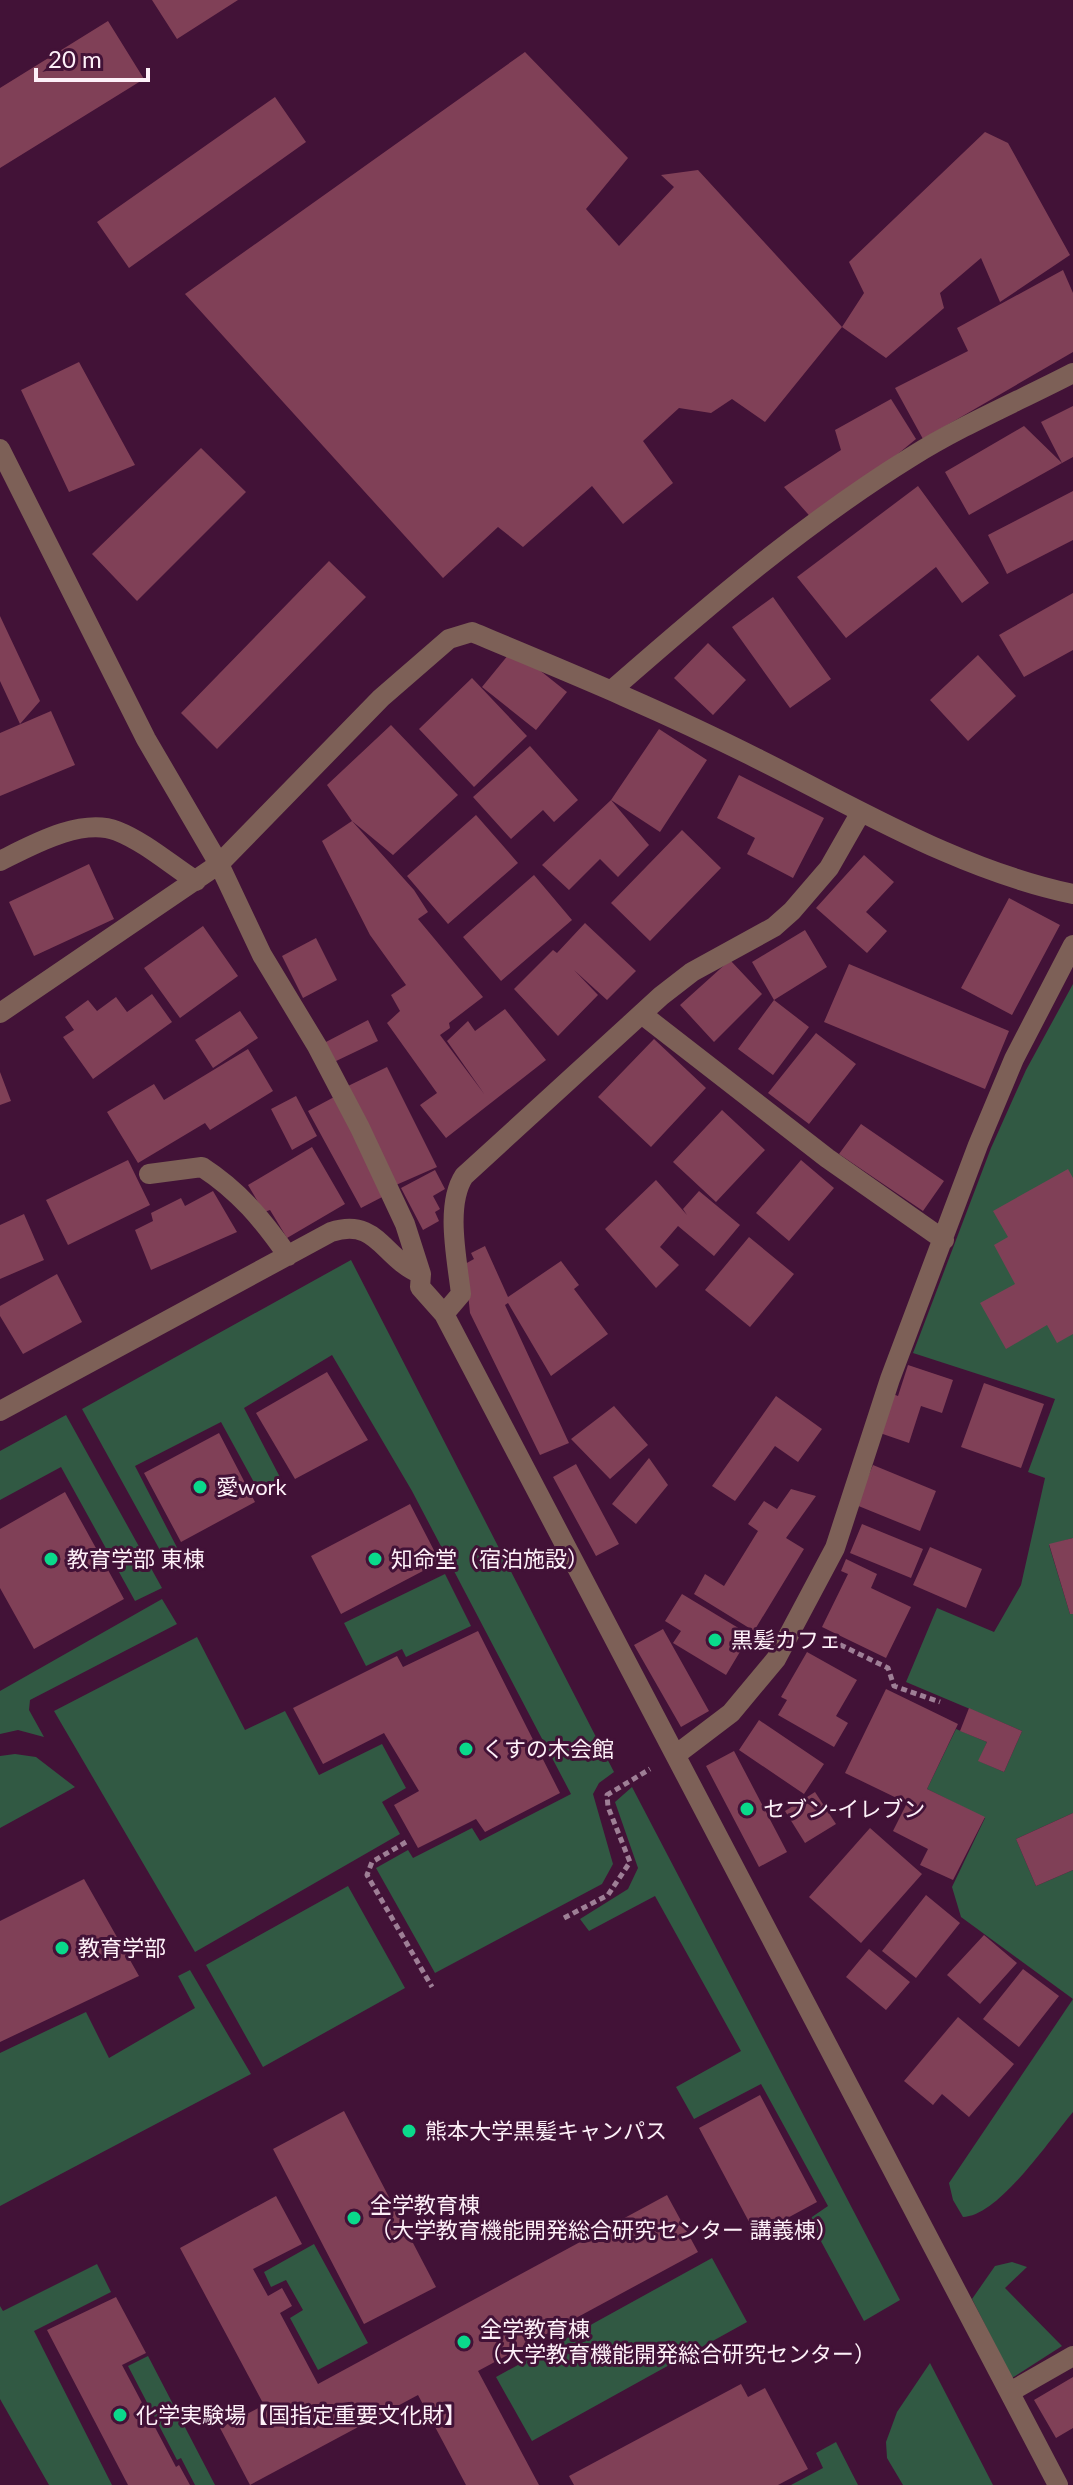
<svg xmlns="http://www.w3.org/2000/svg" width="1073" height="2485" font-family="Lato,'Noto Sans JP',sans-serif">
	<rect width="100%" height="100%" fill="#421237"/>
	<path fill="#315943" d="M1073 984V1538L1049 1545 1070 1614H1073V1813L1016 1839 1036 1886 1073 1870V2112C1050 2139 998 2217 963 2217L953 2200 949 2183 1073 1999 961 1917 952 1887 985 1818 927 1789 956 1729 987 1742 979 1761 1004 1772 1022 1731 906 1682 937 1608 994 1632 1021 1585 1045 1478 1028 1472 1055 1399 913 1353 991 1148 1026 1070Z
		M351 1260 614 1772 599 1783 593 1794 613 1864 602 1884 435 1973 376 1868 408 1850 413 1858 472 1828 480 1841 571 1794 412 1491 332 1355 244 1408 283 1483 261 1495 221 1422 135 1466 186 1565 172 1572 82 1409Z
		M66 1415 162 1588 135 1601 61 1467 0 1500V1451Z
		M445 1574 471 1626 406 1657 402 1649 366 1666 344 1623Z
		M162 1599 177 1624 30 1700 29 1710 44 1737 18 1730 0 1734V1691Z
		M197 1637 245 1730 285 1711 319 1775 382 1744 406 1788 382 1802 400 1834 195 1952 54 1711Z
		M15 1754 36 1757 75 1787 0 1828V1756Z
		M632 1787 900 2300 864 2321 809 2219 828 2206 761 2084 694 2119 676 2087 741 2051 655 1896 589 1931 580 1919 628 1889 638 1868 615 1802Z
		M348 1886 405 1988 263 2067 206 1965Z
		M190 1970 251 2074 0 2206V2053L86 2012 109 2058 195 2008 178 1976Z
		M314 2244 368 2343 318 2370 290 2318 303 2310 286 2280 271 2287 264 2272Z
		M712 2258 747 2322 532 2441 496 2377Z
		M1012 2262 1027 2267 1005 2288 1062 2346 1012 2378 972 2299 995 2266Z
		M97 2264 111 2292 34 2331 112 2485H49L0 2399V2306L3 2311Z
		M148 2356 215 2485H195L181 2458 177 2460 128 2366Z
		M930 2363 993 2485H903L887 2458 886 2442 897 2412Z
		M836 2442 858 2485H791L823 2468 816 2453Z"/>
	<path fill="#804057" d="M152 0H238L177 39Z
		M108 21 144 79 0 168V88Z
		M525 52 628 158 586 209 619 246 674 187 661 175 698 170 842 327 765 422 732 399 711 413 679 408 643 441 673 483 623 524 592 486 523 547 498 527 443 578 185 294Z
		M275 97 306 142 129 268 97 222Z
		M985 132 1008 143 1070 255 1000 302 981 258 940 293 944 308 886 358 842 327 864 293 849 262Z
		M1063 270 1073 293V352L923 439 895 388 968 351 957 328Z
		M79 362 135 465 69 492 21 390Z
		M891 399 916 439 815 522 784 487 841 450 835 430Z
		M1073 406V457L1062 463 1041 422Z
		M1024 426 1062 463 969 515 945 472Z
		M201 448 246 492 137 601 92 554Z
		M918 486 989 583 962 603 936 567 846 638 797 577Z
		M1073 491V540L1007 574 988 535Z
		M329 561 366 597 217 749 181 713Z
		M1073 593V650L1024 677 999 635Z
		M773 597 831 679 790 708 732 627Z
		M0 616 40 701 20 724 0 681Z
		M708 643 746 680 713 715 674 678Z
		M513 649 567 692 536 730 482 687Z
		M978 655 1016 696 968 741 930 700Z
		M472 678 527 736 474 787 419 729Z
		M51 711 75 765 0 796V733Z
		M391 725 458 795 393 855 352 821 414 890 428 912 418 919 483 997 449 1023 450 1028 440 1035 485 1095 447 1041 468 1021 475 1031 505 1009 546 1060 446 1138 420 1105 437 1093 387 1023 400 1011 391 995 406 985 370 935 322 841 352 821 327 785Z
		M659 729 707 760 660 832 611 800Z
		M530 746 578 800 554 822 543 810 511 839 473 797Z
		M739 775 824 818 793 878 747 854 755 838 717 818Z
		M611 800 649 845 618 877 600 859 569 890 542 865Z
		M476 815 518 863 448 924 407 876Z
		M682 830 721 868 650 941 611 903Z
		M864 855 894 882 866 912 887 931 867 953 816 908Z
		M89 864 114 919 34 956 9 902Z
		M534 875 572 920 501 981 463 937Z
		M1009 898 1060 925 1012 1015 961 988Z
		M585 923 636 971 607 1000 574 970 598 995 558 1036 514 989 553 950 557 953Z
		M203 926 238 976 180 1018 144 968Z
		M805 930 827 967 774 1000 752 962Z
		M316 938 337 980 303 998 282 956Z
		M730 960 762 994 714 1042 680 1005Z
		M849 964 1009 1031 985 1089 824 1022Z
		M152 994 172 1022 93 1079 63 1037 74 1030 65 1017 88 1000 97 1011 116 997 127 1012Z
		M774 1000 809 1027 773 1075 738 1049Z
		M240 1011 258 1038 213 1068 195 1040Z
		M368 1020 378 1041 334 1062 324 1043Z
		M816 1033 856 1064 809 1124 768 1093Z
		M654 1039 706 1088 651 1147 598 1097Z
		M248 1049 273 1091 210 1130 205 1123 138 1163 107 1112 154 1084 164 1100Z
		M387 1067 437 1167 396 1185 348 1086Z
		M0 1072 11 1101 0 1105Z
		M296 1096 317 1136 292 1150 271 1109Z
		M336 1096 388 1194 361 1208 308 1111Z
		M722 1110 765 1150 716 1202 673 1162Z
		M861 1124 944 1181 923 1211 839 1154Z
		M312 1147 345 1204 287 1238 270 1210 264 1212 248 1185Z
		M128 1160 150 1205 68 1245 46 1200Z
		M801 1160 834 1188 789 1241 756 1213Z
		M1068 1169 1073 1178V1334L1057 1343 1047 1325 1006 1349 980 1303 1015 1284 994 1245 1008 1237 993 1211Z
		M435 1170 445 1189 433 1196 440 1209 435 1212 439 1221 423 1230 401 1188Z
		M656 1180 687 1215 683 1209 699 1191 740 1225 714 1256 678 1226 660 1247 679 1265 656 1288 605 1229Z
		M213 1191 237 1232 151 1270 135 1230 153 1221 151 1213 181 1198 185 1206Z
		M24 1214 44 1260 0 1279V1225Z
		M749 1237 794 1274 750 1327 705 1290Z
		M485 1246 508 1297 561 1261 579 1285 574 1289 608 1334 551 1376 508 1303 505 1305 569 1443 540 1455 470 1313 465 1264 474 1259 471 1253Z
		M57 1274 82 1322 23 1354 0 1316V1306Z
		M908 1365 953 1380 942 1413 921 1406 909 1443 877 1432 890 1393 898 1396Z
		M327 1372 368 1440 295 1479 256 1413Z
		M984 1383 1044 1404 1021 1468 961 1447Z
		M776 1396 822 1429 798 1462 775 1446 735 1501 712 1486Z
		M614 1406 648 1445 610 1479 571 1439Z
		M219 1433 255 1502 181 1542 144 1473Z
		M649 1458 668 1485 636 1524 612 1504Z
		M576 1464 619 1544 596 1556 553 1477Z
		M873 1465 936 1491 920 1531 856 1505Z
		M791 1489 816 1496 786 1538 804 1549 754 1631 694 1594 705 1574 724 1586 758 1531 748 1524 764 1501 777 1509Z
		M65 1492 124 1599 34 1649 0 1588V1529Z
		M410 1504 440 1562 341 1614 311 1556Z
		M862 1524 923 1549 911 1578 850 1553Z
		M1073 1538V1614H1070L1049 1544Z
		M930 1547 982 1569 966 1608 913 1585Z
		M846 1559 877 1574 871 1588 911 1607 886 1658 822 1627 848 1574 841 1571Z
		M682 1594 750 1635 726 1675 673 1643 681 1631 665 1621Z
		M663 1629 709 1711 681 1727 634 1645Z
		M478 1631 560 1793 485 1832 476 1819 418 1848 394 1805 419 1791 384 1733 323 1764 293 1708 397 1656 403 1667Z
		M807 1652 857 1680 836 1716 848 1723 834 1747 778 1715 787 1700 781 1697Z
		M886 1689 958 1724 927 1789 985 1817 953 1880 920 1865 928 1849 893 1831 907 1803 845 1773Z
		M969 1708 1022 1731 1004 1772 978 1761 987 1742 960 1731Z
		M759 1720 824 1764 804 1794 739 1750Z
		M734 1751 787 1852 759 1867 706 1766Z
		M815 1792 836 1824 805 1843 785 1811Z
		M1073 1813V1870L1036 1886 1016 1839Z
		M870 1828 922 1874 861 1943 809 1897Z
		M84 1879 139 1976 0 2042V1921Z
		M926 1895 960 1923 916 1978 882 1951Z
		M984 1935 1017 1963 980 2004 947 1975Z
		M869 1949 910 1982 886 2010 846 1977Z
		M1023 1969 1059 1996 1019 2047 983 2019Z
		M958 2017 1014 2064 969 2117 942 2094 933 2105 904 2081Z
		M760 2095 817 2202 756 2235 699 2128Z
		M344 2111 436 2287 364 2324 273 2149Z
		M667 2195 698 2252 478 2371 539 2485H466L418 2395 250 2485 220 2428 264 2405 180 2248 276 2196 302 2244 253 2269 268 2296 282 2288 292 2306 280 2313 318 2384Z
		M116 2297 146 2353 122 2365 176 2467 179 2465 190 2485H128L47 2330Z
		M1073 2377V2428L1056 2438 1034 2400Z
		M741 2384 748 2397 765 2388 808 2469 778 2485H574L569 2476Z"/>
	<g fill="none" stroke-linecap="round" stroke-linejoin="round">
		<path stroke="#9e7f96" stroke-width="5" stroke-dasharray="6 4" stroke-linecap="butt" d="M822 1636 888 1668 894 1686 940 1702
			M406 1842 372 1862 367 1875 432 1987
			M564 1918 608 1895 630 1862 608 1807 607 1795 650 1769"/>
		<path stroke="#7d6057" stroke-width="20" d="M0 449 146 739 219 864 262 955 317 1046 360 1128 405 1224 421 1274 420 1287 444 1314 1058 2485
			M613 689C708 606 803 524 911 457 962 425 1019 401 1073 373
			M0 861C32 845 82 817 117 831 145 842 171 865 196 881
			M0 1013 219 864 381 698 449 639 472 632C568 672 663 711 756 758 859 809 959 870 1073 894
			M643 1015 827 1158 944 1240
			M149 1174 202 1167C239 1191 263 1220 288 1256
			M444 1314 461 1294C457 1259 445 1205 464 1176L661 996 692 972 774 927 792 911 829 868 861 812
			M0 1411 331 1232C378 1217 382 1258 421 1274
			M677 1754 731 1713 776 1659 835 1548 890 1379 978 1145 1014 1059 1073 945
			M1010 2392 1073 2356"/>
	</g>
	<g fill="#0ad98b" stroke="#421237" stroke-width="3">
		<circle cx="200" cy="1487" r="8"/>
		<circle cx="51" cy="1559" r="8"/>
		<circle cx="375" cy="1559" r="8"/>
		<circle cx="715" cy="1640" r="8"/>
		<circle cx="466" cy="1749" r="8"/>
		<circle cx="747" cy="1809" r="8"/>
		<circle cx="62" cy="1948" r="8"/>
		<circle cx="409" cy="2131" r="8"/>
		<circle cx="354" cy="2218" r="8"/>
		<circle cx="464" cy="2342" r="8"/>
		<circle cx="120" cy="2415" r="8"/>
	</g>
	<g text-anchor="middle" stroke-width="6" stroke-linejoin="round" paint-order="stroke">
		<g font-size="22" fill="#fdf0f8" stroke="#421237" text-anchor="start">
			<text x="216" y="1495">愛work</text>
			<text x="67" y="1567">教育学部 東棟</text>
			<text x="391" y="1567">知命堂（宿泊施設）</text>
			<text x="731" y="1648">黒髪カフェ</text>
			<text x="482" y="1757">くすの木会館</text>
			<text x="763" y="1817">セブン-イレブン</text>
			<text x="78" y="1956">教育学部</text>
			<text x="425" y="2139">熊本大学黒髪キャンパス</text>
			<text x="370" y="2213">全学教育棟<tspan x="370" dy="25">（大学教育機能開発総合研究センター 講義棟）</tspan></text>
			<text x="480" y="2337">全学教育棟<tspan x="480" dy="25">（大学教育機能開発総合研究センター）</tspan></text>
			<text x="136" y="2423">化学実験場【国指定重要文化財】</text>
		</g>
	</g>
	<path d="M36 68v12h112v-12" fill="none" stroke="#fdf0f8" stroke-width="4"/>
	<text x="48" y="68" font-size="24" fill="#fdf0f8" stroke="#421237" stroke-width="6" paint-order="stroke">20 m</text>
</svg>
